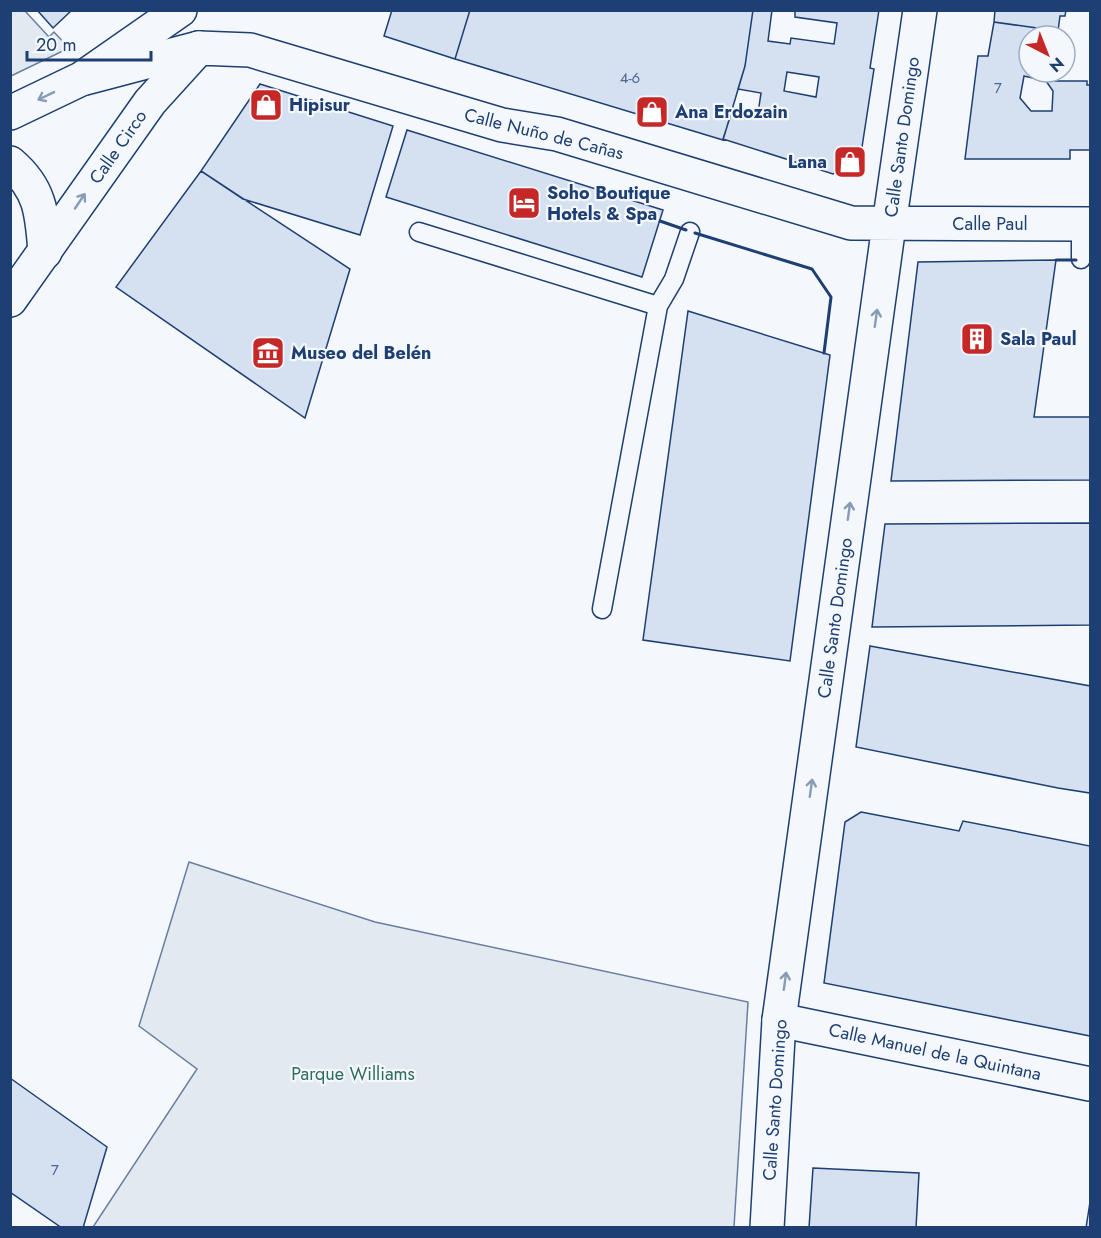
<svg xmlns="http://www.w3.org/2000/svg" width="1101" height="1238" font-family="Jost,sans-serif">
	<rect width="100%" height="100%" fill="#f4f7fb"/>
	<path fill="#e3e9f0" stroke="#687fa3" stroke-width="1.5" d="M11 11H25L49 37 54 32 69 48 11 76Z
		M189 862 375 922 748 1002 734 1227H93L197 1069 139 1026Z"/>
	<path fill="#d5e0f0" stroke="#1d3f73" stroke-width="1.5" fill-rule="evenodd" d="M37 10H72L53 28Z
		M392 10H470L455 59 384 36Z
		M470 10H753L745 66 723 140 455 59Z
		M753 10H772L768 41 790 44 791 38 834 44 837 23 795 17V10H879L870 68 874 69 860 160 833 174 723 139 733 108 758 113 761 93 738 89 745 66ZM787 72 819 77 816 97 784 91Z
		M995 10H1066L1065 16H1060L1058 31 994 22Z
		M994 22 1058 31 1057 36H1029V72H1056L1055 81H1087V85H1090V150H1070V159H965L978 56H988ZM1024 76 1046 81 1053 91 1052 111H1031L1020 98Z
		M260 84 393 126 360 235 243 199 201 171Z
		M407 130 663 210 642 277 386 197Z
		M201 171 350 269 305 418 116 287Z
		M1056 260 1034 417H1090V480L891 481 918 262Z
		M688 311 830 355 790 661 643 640Z
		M1090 523V625L872 627 885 524Z
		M870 646 1090 686V793L1058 788 856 747Z
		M861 812 959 831 963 821 1090 846V1036L824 983 845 822Z
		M10 1078 107 1147 83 1228H62L10 1192Z
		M813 1168 919 1173 916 1228H809Z
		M1090 1202V1228H1086Z"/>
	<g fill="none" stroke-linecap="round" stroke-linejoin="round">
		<g stroke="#1d3f73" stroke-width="21">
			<path id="lane" d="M419 232 658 306 674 279 690 232
				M1081 259V224
				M602 609 658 306"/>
		</g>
		<g stroke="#1d3f73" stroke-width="36">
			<path id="street" d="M85 78 199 48
				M10 163C41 189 42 214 45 252
				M779 1020 1090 1084"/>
		</g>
		<g stroke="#1d3f73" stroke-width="36">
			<path id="secondary" d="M10 113 81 79 180 10
				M10 300 150 102 199 48 250 50 502 125 557 134 851 223 1090 224
				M767 1228 779 1020 889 225 920 10"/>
		</g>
		<use href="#lane" stroke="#f4f7fb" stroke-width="18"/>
		<use href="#street" stroke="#f4f7fb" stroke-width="33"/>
		<use href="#secondary" stroke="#f4f7fb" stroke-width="33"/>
		<path stroke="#1d3f73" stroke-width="3" d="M660 221 686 230
			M695 233 812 269 831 297 824 353
			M1056 260H1076"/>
	</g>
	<defs><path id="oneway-shaft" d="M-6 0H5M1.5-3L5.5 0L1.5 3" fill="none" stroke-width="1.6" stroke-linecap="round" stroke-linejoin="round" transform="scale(1.5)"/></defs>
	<g stroke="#889bb7">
		<use href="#oneway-shaft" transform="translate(46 96) rotate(154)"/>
		<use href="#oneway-shaft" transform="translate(80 201) rotate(-56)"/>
		<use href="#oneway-shaft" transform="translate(876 318) rotate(-82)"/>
		<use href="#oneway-shaft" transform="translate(849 511) rotate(-82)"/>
		<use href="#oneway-shaft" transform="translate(811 788) rotate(-82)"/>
		<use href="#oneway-shaft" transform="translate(785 981) rotate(-82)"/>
	</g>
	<defs>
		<g id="shop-square" transform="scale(1.725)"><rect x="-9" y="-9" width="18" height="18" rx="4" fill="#c62828" stroke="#f4f7fb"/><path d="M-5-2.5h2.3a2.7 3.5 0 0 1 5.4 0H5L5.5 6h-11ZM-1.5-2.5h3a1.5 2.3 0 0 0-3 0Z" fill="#fff"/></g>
		<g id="hotel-square" transform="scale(1.725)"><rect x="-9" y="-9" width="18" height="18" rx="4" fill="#c62828" stroke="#f4f7fb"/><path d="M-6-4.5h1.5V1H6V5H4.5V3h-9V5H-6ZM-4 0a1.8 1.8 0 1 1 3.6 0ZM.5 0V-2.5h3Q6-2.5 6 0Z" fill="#fff"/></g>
		<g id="building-square" transform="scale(1.725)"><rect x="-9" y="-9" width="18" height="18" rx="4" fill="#c62828" stroke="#f4f7fb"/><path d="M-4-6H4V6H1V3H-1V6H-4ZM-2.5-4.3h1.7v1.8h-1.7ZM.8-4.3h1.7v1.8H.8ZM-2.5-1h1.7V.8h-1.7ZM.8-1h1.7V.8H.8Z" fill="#fff"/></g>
		<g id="museum-square" transform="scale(1.725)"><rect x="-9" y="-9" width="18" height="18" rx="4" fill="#c62828" stroke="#f4f7fb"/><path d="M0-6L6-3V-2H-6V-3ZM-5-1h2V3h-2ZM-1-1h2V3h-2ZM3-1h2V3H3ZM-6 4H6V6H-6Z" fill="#fff"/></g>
	</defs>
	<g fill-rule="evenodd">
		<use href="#shop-square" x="266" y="105"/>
		<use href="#shop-square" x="652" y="112"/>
		<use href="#shop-square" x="850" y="162"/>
		<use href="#hotel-square" x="524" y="203"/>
		<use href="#building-square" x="977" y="339"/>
		<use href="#museum-square" x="268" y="353"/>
	</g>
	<g text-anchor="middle" stroke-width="4.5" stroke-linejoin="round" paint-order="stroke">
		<g font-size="15" fill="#4b6792">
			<text x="630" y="83">4-6</text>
			<text x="998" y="93">7</text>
			<text x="55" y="1175">7</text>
		</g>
		<g font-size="18" font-weight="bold" fill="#1d3f73" stroke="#f4f7fb" text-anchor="start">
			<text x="289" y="111">Hipisur</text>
			<text x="675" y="118">Ana Erdozain</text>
			<text x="827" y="168" text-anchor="end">Lana</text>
			<text x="547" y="199">Soho Boutique<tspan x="547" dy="21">Hotels &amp; Spa</tspan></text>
			<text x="1000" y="345">Sala Paul</text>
			<text x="291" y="359">Museo del Belén</text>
		</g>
		<g font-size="18" fill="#1d3f73" stroke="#f4f7fb">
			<text transform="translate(544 134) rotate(14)" y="6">Calle Nuño de Cañas</text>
			<text transform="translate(902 137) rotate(-82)" y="6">Calle Santo Domingo</text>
			<text transform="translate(118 147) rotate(-55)" y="6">Calle Circo</text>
			<text x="990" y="230">Calle Paul</text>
			<text transform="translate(835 618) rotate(-82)" y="6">Calle Santo Domingo</text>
			<text transform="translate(935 1052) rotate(12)" y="6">Calle Manuel de la Quintana</text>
			<text transform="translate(775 1100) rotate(-86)" y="6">Calle Santo Domingo</text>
		</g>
		<g font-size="18" fill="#2c6c60" stroke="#f4f7fb">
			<text x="353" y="1080">Parque Williams</text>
		</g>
	</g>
	<rect width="1101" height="1238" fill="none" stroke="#1d3f73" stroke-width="24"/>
	<g transform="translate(1047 54) rotate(138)"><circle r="28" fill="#f4f7fb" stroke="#9eadc5" stroke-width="1.5"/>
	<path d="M0-4.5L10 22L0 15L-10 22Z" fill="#c62828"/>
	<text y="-9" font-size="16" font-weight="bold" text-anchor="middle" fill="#1d3f73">N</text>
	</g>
	<path d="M27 51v9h124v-9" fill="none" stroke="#1d3f73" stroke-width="3"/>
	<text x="36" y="51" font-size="18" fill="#1d3f73" stroke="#f4f7fb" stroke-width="4.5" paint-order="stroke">20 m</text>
</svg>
